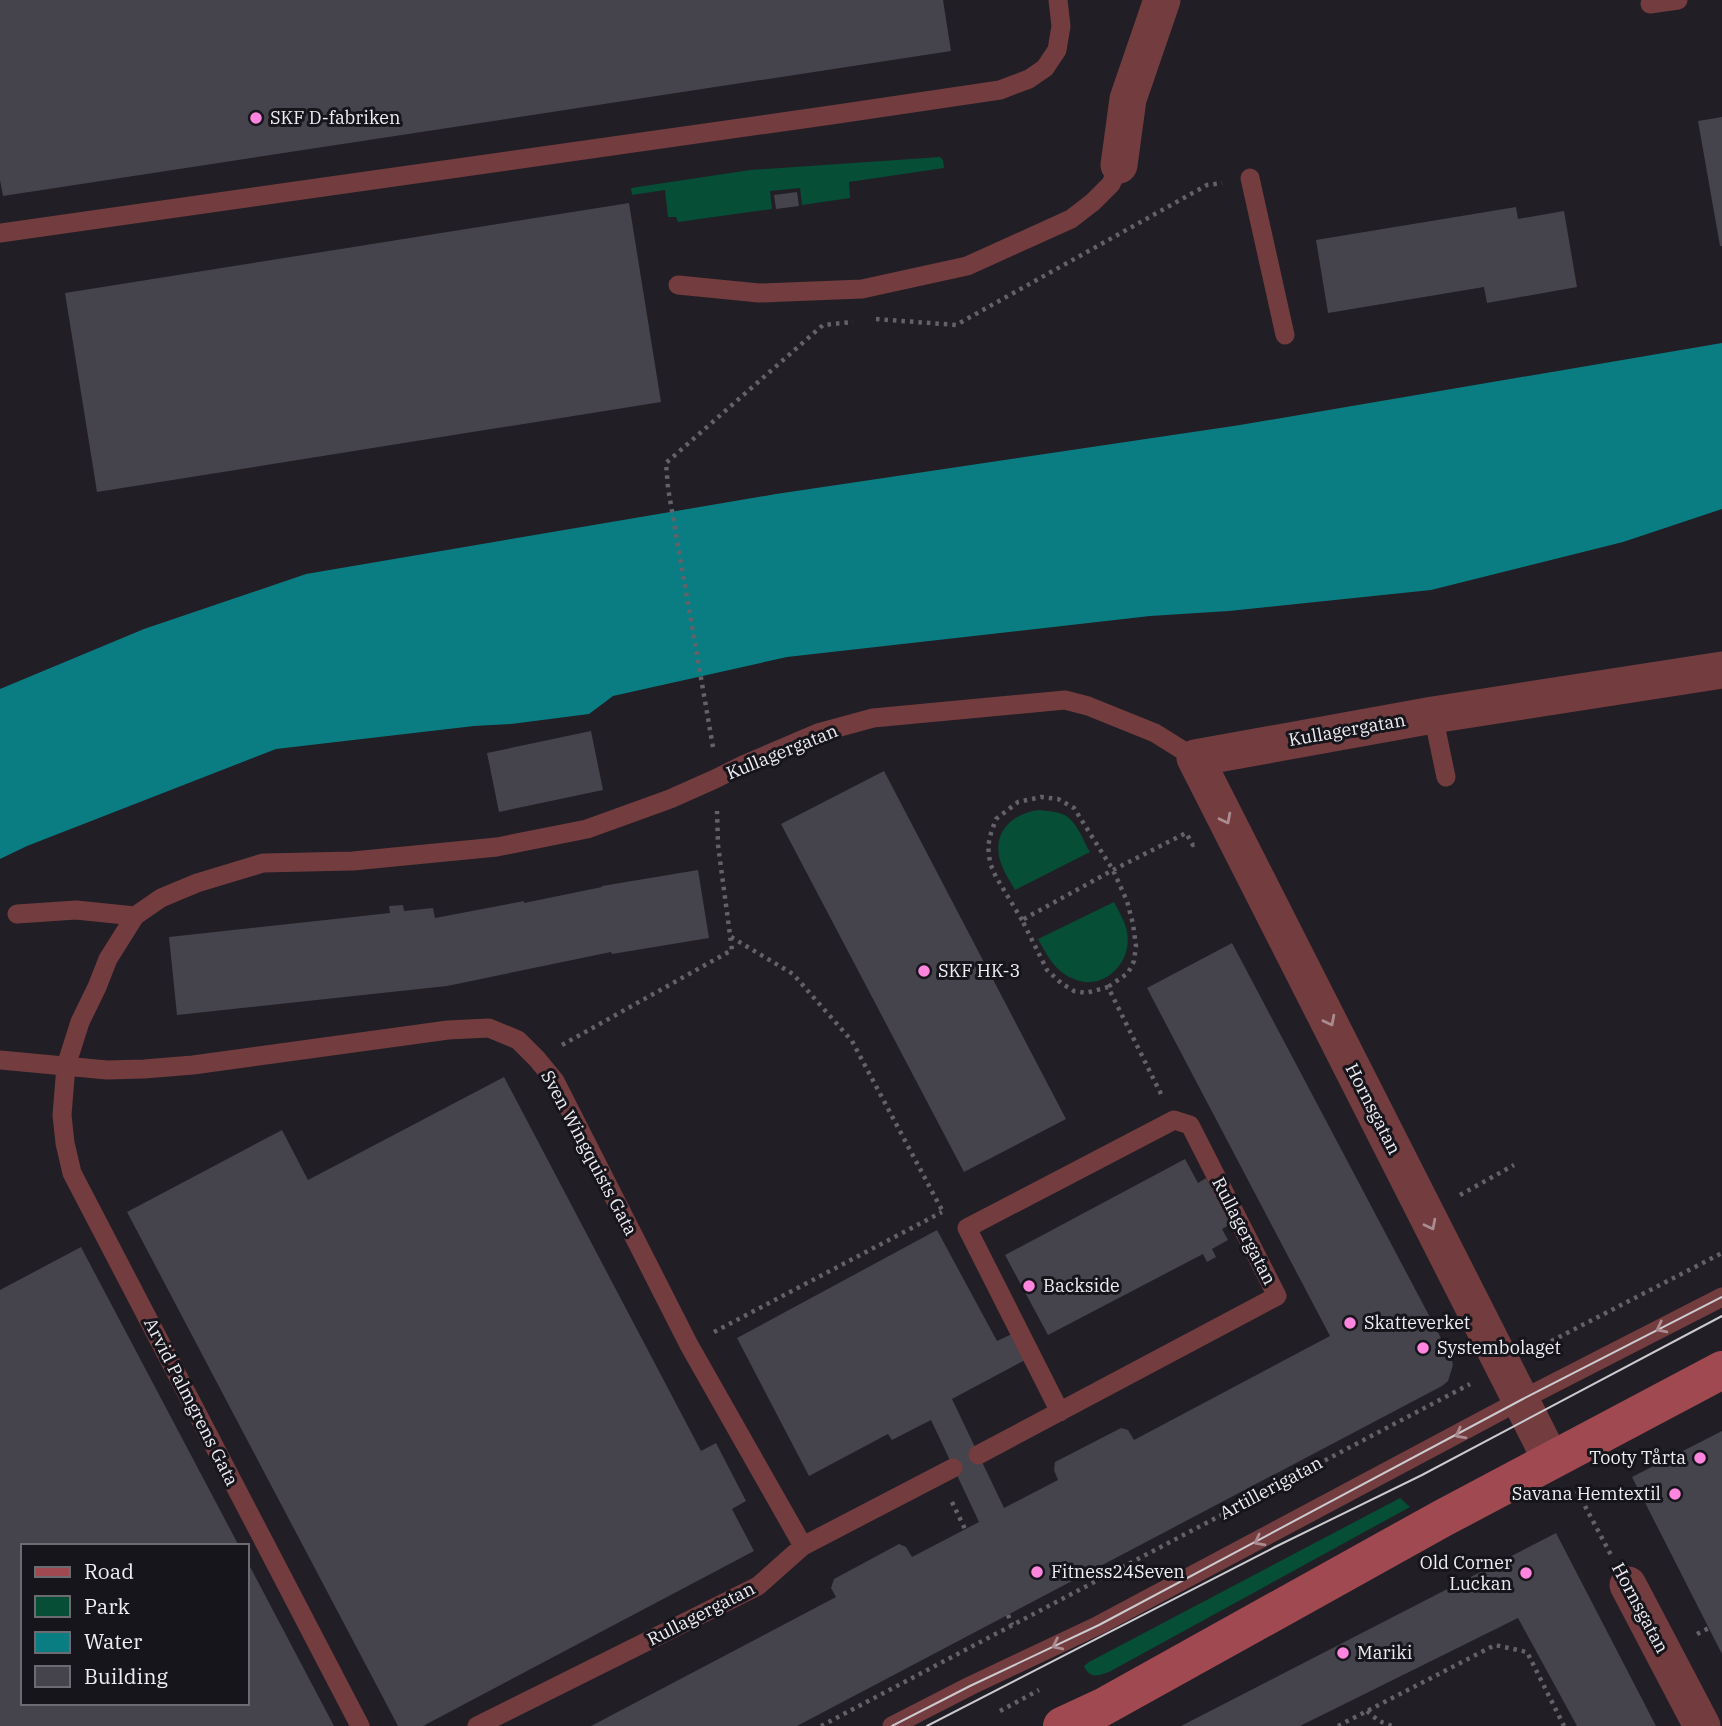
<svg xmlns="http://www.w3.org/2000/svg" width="1722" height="1726" font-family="'IBM Plex Serif',serif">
	<rect width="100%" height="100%" fill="#211e25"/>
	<path fill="#064e35" d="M940 157 943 160 944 168 849 182 850 198 802 205 800 188 770 191 772 209 678 222 676 217H668L665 190 632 195 631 188 750 170Z
		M1039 810C1046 811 1055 811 1062 814 1076 819 1083 840 1090 852L1015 890C1010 881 1003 871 1000 860 992 832 1013 813 1039 810Z
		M1114 902C1119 912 1125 921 1127 932 1133 962 1104 992 1074 979 1055 972 1047 955 1038 939Z
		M1400 1498 1410 1507 1109 1672C1097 1676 1090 1679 1084 1666L1089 1662Z"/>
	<path fill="#0a7d83" d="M1722 343V509L1623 542 1431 590 1229 611 1150 616 787 657 613 696 589 714 511 724 474 726 276 749 27 846 0 859V689L144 629 306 574 776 494 1240 425Z"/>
	<path fill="#45434b" d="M0 0H943L951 51 3 196 0 180Z
		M1722 117V246H1720L1698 121Z
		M797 192 799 206 776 209 774 195Z
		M629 203 661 402 97 492 65 293Z
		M1516 207 1518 219 1564 211 1577 287 1487 303 1484 287 1328 313 1316 240Z
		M591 731 603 790 499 812 487 753Z
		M884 771 1066 1119 964 1172 781 824Z
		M698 870 709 938 612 954 611 952 447 986 177 1015 169 937 390 913 389 906 403 905 404 911 433 908 435 918 524 901V903L602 887V886Z
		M1232 943 1451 1357 1453 1365 1448 1381 1442 1386 797 1726H591L836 1597 831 1588 834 1579 899 1544 906 1547 912 1557 979 1522 931 1420 892 1440 888 1434 809 1476 737 1338 937 1230 997 1341 1012 1334 1025 1360 952 1399 1004 1508 1058 1480 1054 1470 1055 1462 1121 1428 1128 1430 1134 1440 1330 1336 1147 988Z
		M504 1077 701 1451 716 1443 746 1501 732 1509 754 1551 423 1726H398L127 1212 282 1130 308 1180Z
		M1185 1159 1198 1183 1206 1178 1231 1224 1222 1229 1228 1240 1212 1249 1216 1257 1207 1262 1203 1254 1048 1335 1005 1255Z
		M81 1247 239 1546H23V1703H247V1561L334 1726H0V1290Z
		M1722 1431V1654L1632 1477Z
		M1556 1533 1656 1726H1577L1518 1618 1300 1726H1181Z"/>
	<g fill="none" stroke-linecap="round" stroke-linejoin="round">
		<path stroke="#646268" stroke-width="4.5" stroke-dasharray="3.5 5" stroke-linecap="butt" d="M876 319 956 325 1207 185 1222 183
			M713 747 668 488 666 463 823 325 853 322
			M1022 920 996 877 990 863 988 846 991 833 996 819 1018 802 1041 797 1058 799 1074 808 1113 870 1127 901 1133 924 1136 946 1134 961 1128 973 1108 987
			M731 937 793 974 852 1041 943 1212
			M562 1045 732 950 718 845 717 811
			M1161 1094 1108 987 1086 993 1074 991 1061 983 1047 970 1022 920 1113 870 1186 833 1193 845 1198 843
			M1460 1195 1514 1165
			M714 1332 942 1212
			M1536 1349 1722 1253
			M1577 1491 1611 1555
			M952 1502 965 1529
			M1008 1615 1012 1625
			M1697 1634 1709 1628
			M1000 1711 1039 1690
			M1367 1711 1379 1721 1392 1726
			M821 1726 1470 1384
			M1338 1726 1495 1645 1527 1652 1564 1726"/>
		<path stroke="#733c3f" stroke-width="19" d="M1650 4 1678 0
			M1250 178 1285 335
			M0 233 838 114 1000 90 1029 79 1045 68 1057 50 1061 26 1058 0
			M678 285 759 293 862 289 967 266 1071 219 1093 202 1111 184 1119 165
			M1433 715 1446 777
			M17 914 76 910 135 916
			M0 1060 107 1070 144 1069 193 1065 448 1030 489 1028 518 1040 537 1059 555 1081 689 1345 803 1546
			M978 1455 1277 1296 1190 1125 1174 1120 967 1228 1060 1412
			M360 1726 72 1173 65 1143 62 1115 66 1066 80 1022 97 987 108 959 135 916 161 898 197 883 263 863 353 861 497 847 587 829 670 799 715 779 743 765 818 733 873 718 1065 700 1088 706 1155 733 1195 758
			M477 1726 758 1586 803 1546 953 1468
			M892 1726 970 1686 1099 1625 1521 1400 1722 1297"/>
		<path stroke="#733c3f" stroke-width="37" d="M1119 165 1128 99 1162 0
			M1551 1460 1195 758 1433 715 1722 670
			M1628 1585 1702 1726"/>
		<path stroke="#a14951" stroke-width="38" d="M1062 1726 1103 1707 1443 1518 1722 1370"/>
		<path stroke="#cbcacf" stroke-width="2" d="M892 1726 970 1686 1099 1625 1521 1400 1722 1297
			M927 1726 1275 1547 1422 1475 1722 1316"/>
	</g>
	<defs><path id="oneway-chevron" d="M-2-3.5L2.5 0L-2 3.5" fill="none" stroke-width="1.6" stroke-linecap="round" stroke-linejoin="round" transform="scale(1.75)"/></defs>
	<g stroke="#aa8c90">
		<use href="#oneway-chevron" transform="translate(1226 819) rotate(63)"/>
		<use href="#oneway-chevron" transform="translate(1330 1021) rotate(63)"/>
		<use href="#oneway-chevron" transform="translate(1431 1225) rotate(63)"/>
		<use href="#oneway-chevron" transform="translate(1661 1328) rotate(153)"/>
		<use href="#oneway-chevron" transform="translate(1460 1434) rotate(152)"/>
		<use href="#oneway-chevron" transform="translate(1259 1541) rotate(152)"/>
		<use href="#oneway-chevron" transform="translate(1057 1645) rotate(154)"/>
	</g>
	<g fill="#ff85df" stroke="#17151c" stroke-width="2.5">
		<circle cx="256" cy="118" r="7"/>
		<circle cx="924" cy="971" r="7"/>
		<circle cx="1029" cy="1286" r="7"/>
		<circle cx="1350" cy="1323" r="7"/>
		<circle cx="1423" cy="1348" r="7"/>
		<circle cx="1700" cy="1458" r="7"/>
		<circle cx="1675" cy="1494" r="7"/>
		<circle cx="1037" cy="1572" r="7"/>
		<circle cx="1526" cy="1573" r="7"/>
		<circle cx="1343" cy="1653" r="7"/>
	</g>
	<g text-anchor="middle" stroke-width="6" stroke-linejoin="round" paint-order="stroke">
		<g font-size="18" fill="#eeedf2" stroke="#17151c" text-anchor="start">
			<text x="270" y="124">SKF D-fabriken</text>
			<text x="938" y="977">SKF HK-3</text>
			<text x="1043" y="1292">Backside</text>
			<text x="1364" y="1329">Skatteverket</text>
			<text x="1437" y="1354">Systembolaget</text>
			<text x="1686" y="1464" text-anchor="end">Tooty Tårta</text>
			<text x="1661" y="1500" text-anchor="end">Savana Hemtextil</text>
			<text x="1512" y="1569" text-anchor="end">Old Corner<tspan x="1512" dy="21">Luckan</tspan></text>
			<text x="1051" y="1578">Fitness24Seven</text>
			<text x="1357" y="1659">Mariki</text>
		</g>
		<g font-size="18" fill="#eeedf2" stroke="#17151c">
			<text transform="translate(1347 730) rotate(-10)" y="6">Kullagergatan</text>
			<text transform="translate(782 752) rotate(-22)" y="6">Kullagergatan</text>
			<text transform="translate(1373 1109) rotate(63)" y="6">Hornsgatan</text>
			<text transform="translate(589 1153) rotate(62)" y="6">Sven Wingquists Gata</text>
			<text transform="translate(1244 1231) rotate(63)" y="6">Rullagergatan</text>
			<text transform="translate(191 1402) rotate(63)" y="6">Arvid Palmgrens Gata</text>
			<text transform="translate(1271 1488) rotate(-28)" y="6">Artillerigatan</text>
			<text transform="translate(1640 1608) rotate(62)" y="6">Hornsgatan</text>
			<text transform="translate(701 1614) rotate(-27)" y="6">Rullagergatan</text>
		</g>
	</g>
	<rect x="21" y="1544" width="228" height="161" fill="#17151c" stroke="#6d6b72" stroke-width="2"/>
	<rect x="35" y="1567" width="35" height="10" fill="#a14951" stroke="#6d6b72" stroke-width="2"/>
	<text x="84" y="1579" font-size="21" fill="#eeedf2">Road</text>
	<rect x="35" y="1596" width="35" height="21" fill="#064e35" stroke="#6d6b72" stroke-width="2"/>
	<text x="84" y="1614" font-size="21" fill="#eeedf2">Park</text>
	<rect x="35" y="1632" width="35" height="21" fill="#0a7d83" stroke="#6d6b72" stroke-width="2"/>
	<text x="84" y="1649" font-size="21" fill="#eeedf2">Water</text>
	<rect x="35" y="1666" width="35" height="21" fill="#45434b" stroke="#6d6b72" stroke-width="2"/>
	<text x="84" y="1684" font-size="21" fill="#eeedf2">Building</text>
</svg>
